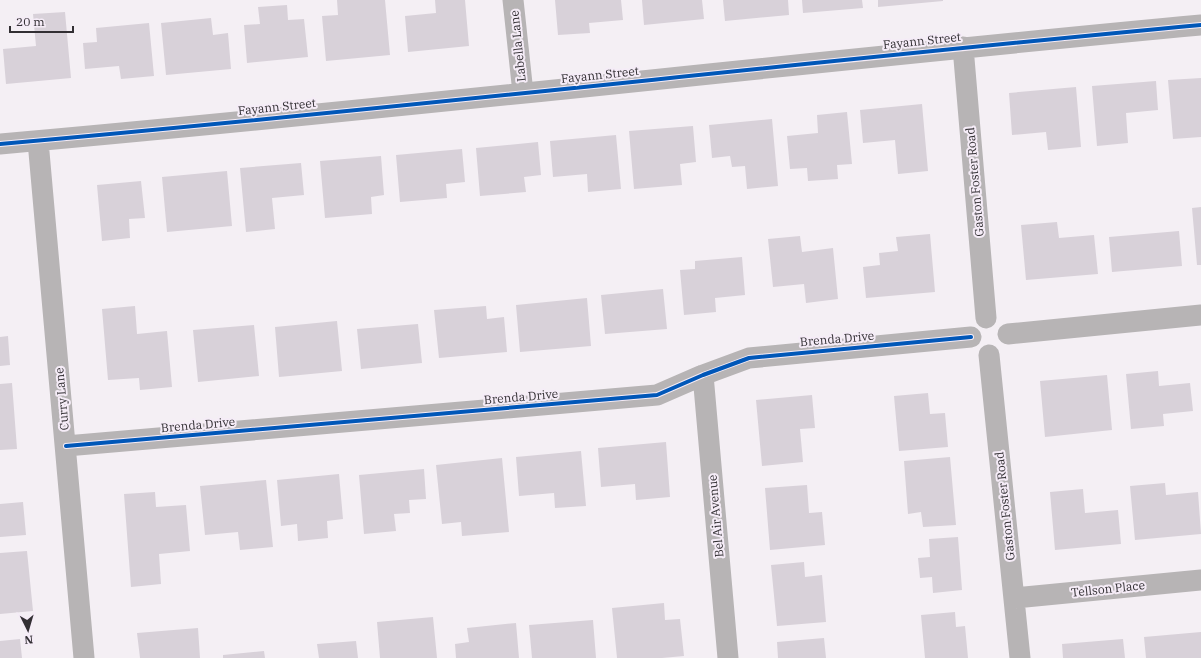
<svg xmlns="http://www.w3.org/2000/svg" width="1201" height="658" font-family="'IBM Plex Serif',serif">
	<rect width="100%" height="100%" fill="#f4eff4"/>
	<path fill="#d8d1d9" d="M337 0H385L390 55 326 61 322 16 338 15Z
		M435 0H465L469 46 408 52 405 16 436 13Z
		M555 0H621L623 20 589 23 590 33 558 35Z
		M642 0H702L704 19 644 25Z
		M723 0H788L789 15 725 21Z
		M802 0H862L863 8 803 13Z
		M878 0H943V1L878 7Z
		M287 5 288 20 304 19 308 57 247 63 244 25 260 24 258 7Z
		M65 12 71 78 6 84 3 49 36 46 33 14Z
		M211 18 213 35 228 33 231 69 166 75 161 23Z
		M149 23 154 76 121 79 119 66 85 69 83 43 97 42 96 28Z
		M1201 78V137L1173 139 1168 80Z
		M1156 81 1158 110 1126 113 1128 143 1097 146 1092 86Z
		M1076 87 1081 147 1048 150 1046 132 1012 135 1009 93Z
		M922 104 928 171 898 174 895 140 863 143 860 110Z
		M847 112 852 164 837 165 838 179 808 181 807 168 790 169 787 136 818 133 817 115Z
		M772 119 778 186 747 189 745 166 732 167 730 156 712 158 709 125Z
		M693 126 696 162 680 164 682 185 634 189 629 131Z
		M616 135 621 189 588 192 587 174 553 177 550 141Z
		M538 142 541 175 524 177 526 192 480 196 476 148Z
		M462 149 465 182 446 184 447 198 400 202 396 155Z
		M381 156 384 195 371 197 372 214 325 218 320 161Z
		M301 163 304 195 272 198 275 229 246 232 240 168Z
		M227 171 232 226 167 232 162 177Z
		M141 181 145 218 129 219 130 238 102 241 97 185Z
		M1201 207V265H1197L1192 208Z
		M1057 222 1059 238 1094 235 1098 274 1026 280 1021 225Z
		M1179 231 1182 266 1112 272 1109 237Z
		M930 234 935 292 866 298 863 267 880 265 879 253 898 251 896 237Z
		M800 236 802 252 833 248 838 299 806 303 804 284 773 287 768 239Z
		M742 257 745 295 715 298 716 312 684 315 680 270 695 269V261Z
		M663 289 667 329 605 334 601 295Z
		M587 298 591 346 520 352 516 305Z
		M135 306 137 334 167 331 172 387 140 390 139 378 108 380 102 309Z
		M486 306 487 319 504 317 507 352 439 358 434 310Z
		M337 321 342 371 279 377 275 327Z
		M418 324 422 363 361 369 357 329Z
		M254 325 259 376 198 382 193 330Z
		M8 336 10 365 0 366V337Z
		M1158 371 1159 386 1190 383 1193 411 1163 414 1164 426 1131 429 1126 374Z
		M1107 375 1112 430 1045 437 1040 381Z
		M12 383 17 449 0 450V384Z
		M928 393 930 414 945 413 948 447 899 451 894 396Z
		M812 395 815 428 800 429 803 462 762 466 756 400Z
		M666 442 670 497 636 500 635 484 601 487 598 448Z
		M581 451 586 506 555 508 554 493 519 496 516 457Z
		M950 457 956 525 923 527 921 512 908 514 904 461Z
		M502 458 509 532 462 536 461 522 442 524 436 465Z
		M424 469 426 499 409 500 410 513 394 514 396 531 364 534 359 475Z
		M339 474 343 519 327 521 328 538 298 541 297 524 281 526 277 480Z
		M266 480 273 547 240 550 238 532 205 535 200 486Z
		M1165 483 1166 495 1198 492 1201 534 1135 540 1130 486Z
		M807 485 809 513 822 512 825 545 770 550 765 488Z
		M1083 489 1085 513 1118 510 1121 544 1055 550 1050 492Z
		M155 492 156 507 186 505 190 551 159 554 161 584 131 587 124 494Z
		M23 502 26 535 0 537V504Z
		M958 537 962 590 933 593 932 577 920 578 918 558 930 557 929 539Z
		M27 551 33 611 0 614V553Z
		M804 562 805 577 822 575 826 622 777 626 771 565Z
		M664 603 665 620 680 619 684 656 662 658H617L612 608Z
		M955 612 956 627 965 626 968 658H925L921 615Z
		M433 617 437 658H380L377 622Z
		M593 620 596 658H532L529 625Z
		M516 623 519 658H456L455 644 469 642 467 628Z
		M198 628 200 658H140L137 633Z
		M1201 632V658H1146L1144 637Z
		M824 638 826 658H778L777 642Z
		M20 639 22 658H0V641Z
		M1123 639 1125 658H1063L1062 644Z
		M356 641 358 658H319L317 644Z
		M264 651 265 658H223V655Z"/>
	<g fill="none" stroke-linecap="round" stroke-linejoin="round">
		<path stroke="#b7b4b5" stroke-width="21" d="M513 0 523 93
			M963 47 986 318
			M38 141 84 658
			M0 144C401 109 800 62 1201 25
			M1008 334 1201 315
			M989 355 1020 658
			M703 375 728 658
			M66 446 657 395 703 375 749 358 971 337
			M1015 598 1201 580"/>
		<g stroke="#f5ecf7" stroke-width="6">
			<path id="cycleway" d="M0 144C401 109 800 62 1201 25
				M66 446 657 395 703 375 749 358 971 337"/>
		</g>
		<use href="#cycleway" stroke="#0057b8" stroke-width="4"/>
	</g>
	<g text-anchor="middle" stroke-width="4" stroke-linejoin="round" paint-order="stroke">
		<g font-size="12" fill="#322f33" stroke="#f5ecf7">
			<text transform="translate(922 41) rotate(-6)" y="4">Fayann Street</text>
			<text transform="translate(518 46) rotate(-96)" y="4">Labella Lane</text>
			<text transform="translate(600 75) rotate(-6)" y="4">Fayann Street</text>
			<text transform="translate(277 107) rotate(-6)" y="4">Fayann Street</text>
			<text transform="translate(975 182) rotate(-95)" y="4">Gaston Foster Road</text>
			<text transform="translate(837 339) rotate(-5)" y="4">Brenda Drive</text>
			<text transform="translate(521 397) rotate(-5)" y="4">Brenda Drive</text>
			<text transform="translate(62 399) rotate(-95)" y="4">Curry Lane</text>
			<text transform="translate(198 425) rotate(-5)" y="4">Brenda Drive</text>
			<text transform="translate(1005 506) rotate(-96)" y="4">Gaston Foster Road</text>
			<text transform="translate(716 516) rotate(-95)" y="4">Bel Air Avenue</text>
			<text transform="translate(1108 589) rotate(-6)" y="4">Tellson Place</text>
		</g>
	</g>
	<g transform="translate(28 630) rotate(175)" stroke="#f5ecf7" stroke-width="3" paint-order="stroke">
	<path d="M0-3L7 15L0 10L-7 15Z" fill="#322f33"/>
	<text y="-6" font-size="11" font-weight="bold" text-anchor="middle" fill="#322f33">N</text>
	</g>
	<path d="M10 26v6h63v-6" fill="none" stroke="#322f33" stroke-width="2"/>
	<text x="16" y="26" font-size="12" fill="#322f33" stroke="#f5ecf7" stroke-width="3" paint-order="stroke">20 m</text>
</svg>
